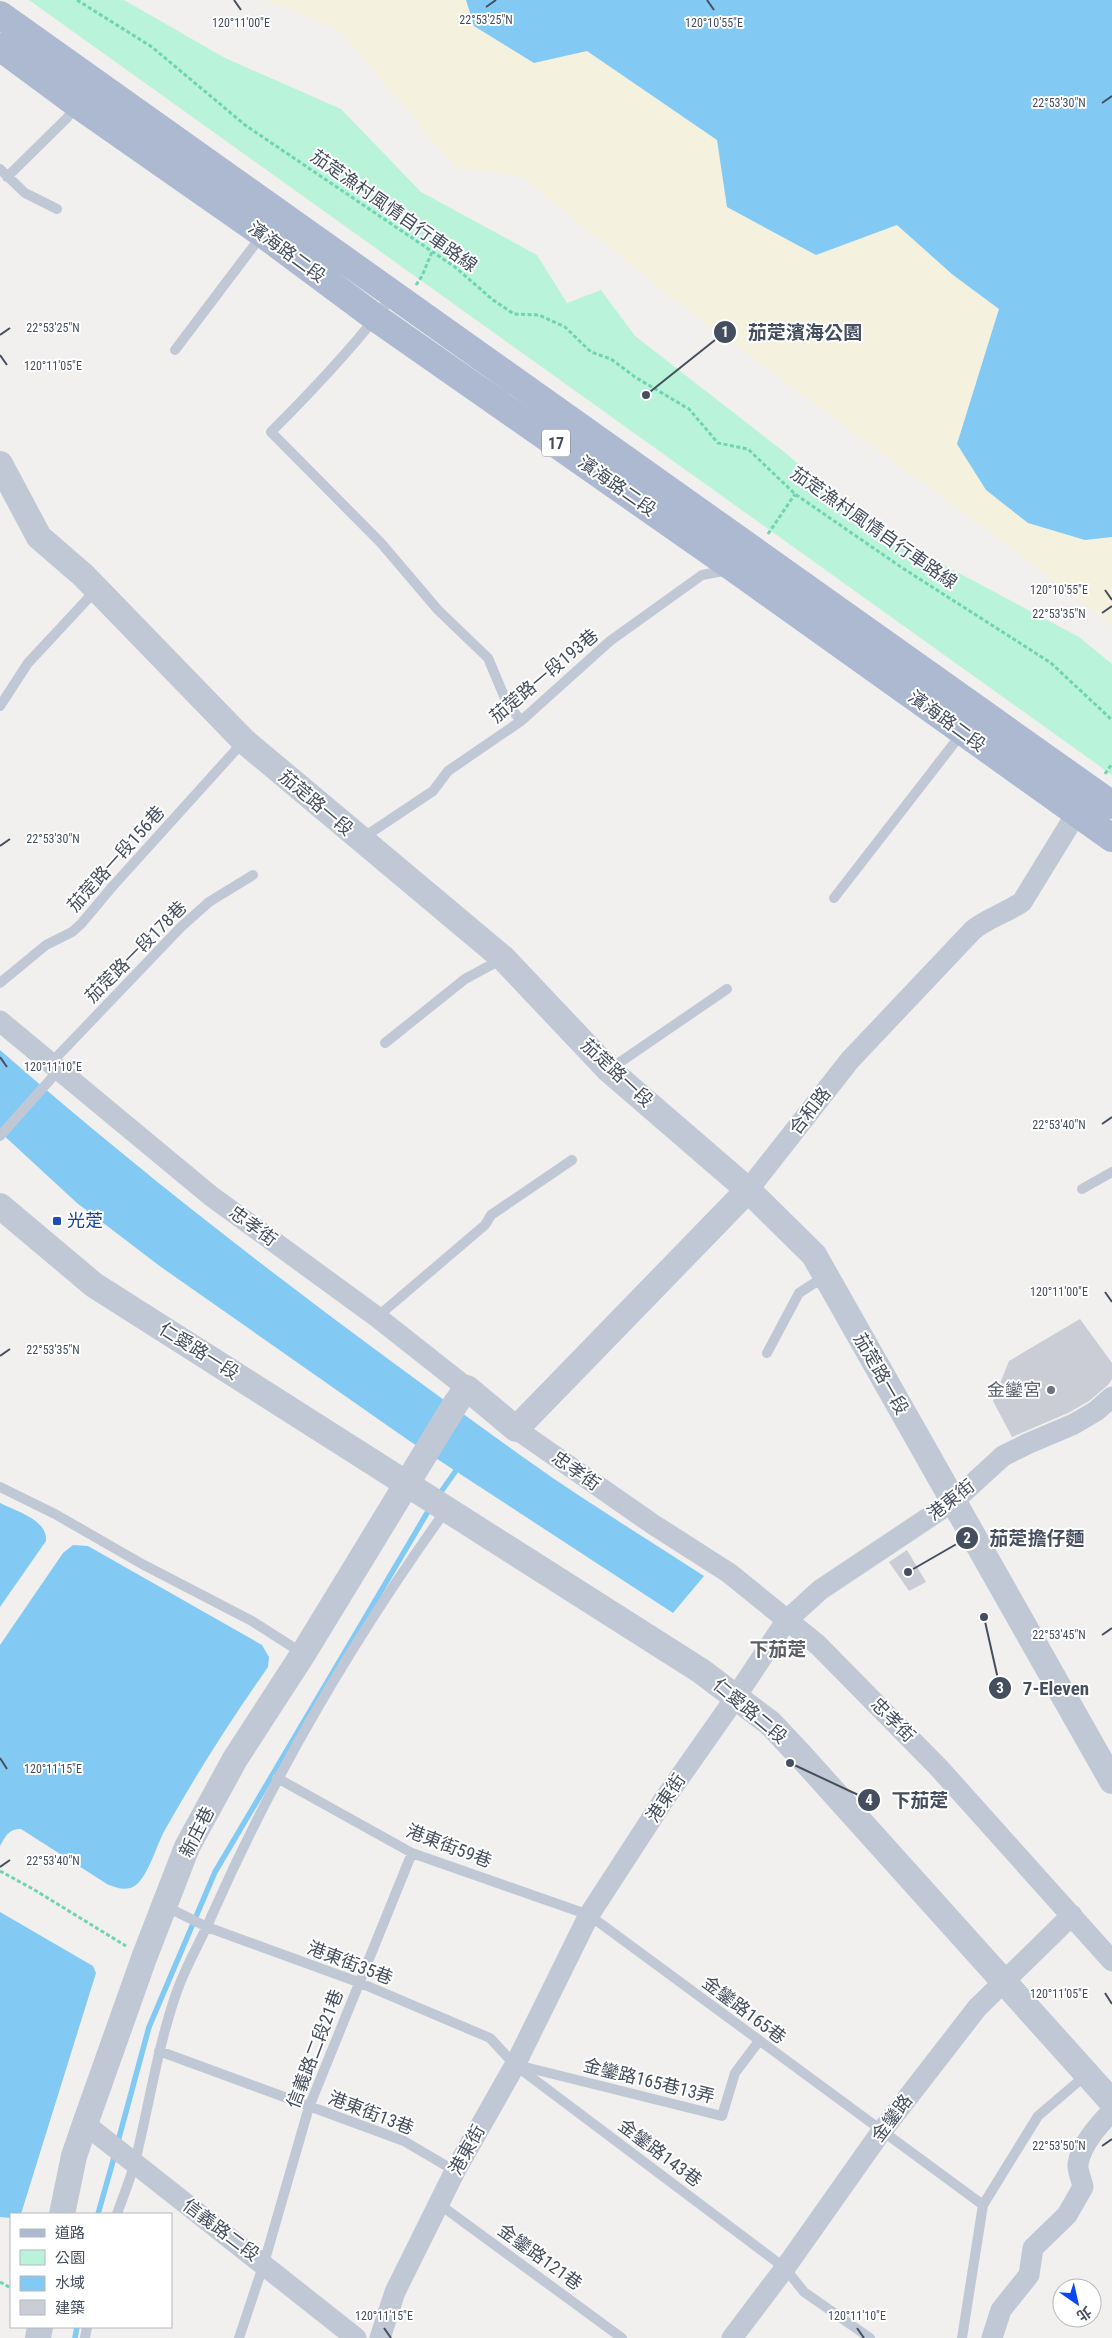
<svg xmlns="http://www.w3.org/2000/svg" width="1112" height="2338" font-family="'Roboto Condensed','Noto Sans TC',sans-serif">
	<rect width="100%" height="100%" fill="#f2efef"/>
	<path fill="#b9f3d9" d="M29 0H124L225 58 341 109 421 192 537 255 567 303 601 290 635 336 788 455 872 527 1079 637 1112 664V775Z"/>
	<path fill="#f4f1de" d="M265 0H466L474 26 534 63 587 51 717 140 727 207 816 255 897 225 953 275 999 309 957 444 1085 540 1112 537V625L980 525 696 317 521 177 455 167 339 30Z"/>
	<path fill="#82caf4" d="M466 0H1112V537L1085 540 1028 523 986 490 957 444 999 309 953 275 897 225 816 255 727 207 717 140 587 51 534 63 474 26Z
		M0 1050C168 1197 348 1332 530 1462 586 1502 646 1538 704 1576L673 1613 408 1440 161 1267 77 1203 0 1132Z
		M0 1503C16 1511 48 1520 46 1541L0 1607Z
		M73 1545 88 1546 262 1645 269 1657 268 1667C231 1720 197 1773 166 1828 157 1843 149 1875 136 1885 127 1892 116 1888 107 1884L21 1829C9 1828 5 1837 0 1846V1645L63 1553Z
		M0 1912 93 1966 96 1973 21 2214H11V2218L0 2217Z"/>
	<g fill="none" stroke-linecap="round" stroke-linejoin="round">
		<path stroke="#82caf4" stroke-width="5.5" d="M438 1496 455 1472
			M117 2145 149 2027 215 1872 430 1508
			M98 2214 115 2154
			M75 2338 77 2327"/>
	</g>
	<path fill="#cacdd5" d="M1080 1319 1112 1363V1379L1108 1385 1089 1401 1068 1413 1012 1437 993 1401 1009 1361Z
		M907 1550 926 1582 909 1591 889 1562Z"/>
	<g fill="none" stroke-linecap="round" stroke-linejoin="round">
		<path stroke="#6ed4b2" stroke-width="3" stroke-dasharray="4 2.5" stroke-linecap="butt" d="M77 0 152 47 245 125 455 267 493 300 514 314 539 315 565 327 591 352 611 359 635 377 689 409 718 443 748 449 795 494 901 567 1051 663 1112 720
			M416 285 422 276 432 252
			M768 534 795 494
			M1105 774 1112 764
			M0 1871 33 1889 126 1946
			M0 2282 11 2288"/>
		<path stroke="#c1c8d5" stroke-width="10" d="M0 169 25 193 57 209
			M7 177 67 118 76 105
			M393 295C357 344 314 389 271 432L381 543 438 610 488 658 507 703 521 721
			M175 350 262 235
			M0 706 28 663 96 590
			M361 839 433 791 448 771 521 721 610 641 702 575 729 570
			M834 898 962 733
			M0 983 46 945 72 932 81 924 112 887 243 742
			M385 1043 465 979 502 959
			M50 1064 181 927 209 902 253 875
			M610 1069 727 989
			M0 1136 58 1071
			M1082 1189 1112 1172
			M377 1317 485 1225 491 1215 572 1160
			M767 1353 799 1293 816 1282 826 1286
			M0 1487 55 1514 142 1564 252 1621 302 1653
			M277 1778 412 1853 589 1915 983 2205
			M165 1906 207 1927 358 1982 490 2038 515 2065 785 2268 804 2292 870 2338
			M159 2051 404 2141 455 2171
			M521 2066 722 2116 735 2073 759 2041
			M439 2204 622 2338
			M117 2214C123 2197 130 2180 135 2162 149 2106 157 2049 176 1994 185 1967 201 1941 212 1915 275 1772 355 1637 446 1510
			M85 2338 87 2327
			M239 2338 264 2263 309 2107 412 1853
			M962 2338 983 2205 1038 2116 1086 2075"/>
		<path stroke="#c1c8d5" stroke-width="21" d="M0 1021 211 1196 377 1317 467 1388
			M748 1190 850 1060 973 930C988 918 1006 913 1022 902L1084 801
			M516 1429 654 1525 729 1573 818 1645 939 1768 1112 1961
			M85 2124 356 2338
			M380 2338 395 2292 455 2171 515 2065 589 1915 663 1801 729 1707 786 1621 820 1590 955 1500 1003 1456 1027 1444 1074 1424 1096 1411 1112 1397
			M732 2338 785 2268 881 2132 977 2008 1072 1915
			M992 2338 1001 2310 1029 2275 1033 2248 1067 2215 1083 2187C1082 2180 1077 2171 1078 2164 1081 2144 1099 2125 1112 2111"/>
		<path stroke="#c1c8d5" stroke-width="26" d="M0 464 39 537 83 575 244 741 503 958 609 1070 748 1190 814 1255 1112 1781
			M0 1206 94 1285 701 1671 770 1723 801 1756 1112 2102
			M62 2214 74 2156 85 2124 144 1958 187 1847 235 1759 303 1654 456 1403 467 1388 516 1429 748 1190
			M38 2338 40 2327"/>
		<path stroke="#acb9d0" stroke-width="28" d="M0 15 1112 805
			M0 47 77 104 263 234 376 318 735 569 1112 838"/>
	</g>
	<path fill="none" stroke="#454e5e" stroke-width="2" d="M234 0 241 10M707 0 714 10M486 7 496 0M1102 103 1112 96M0 335 10 328M0 355 7 365M1105 590 1112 600M1102 613 1112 606M0 846 10 839M0 1057 7 1067M1102 1124 1112 1117M1105 1292 1112 1302M0 1356 10 1349M1102 1635 1112 1628M0 1758 7 1769M0 1867 10 1860M1105 1993 1112 2004M1102 2146 1112 2139M384 2328 391 2338M857 2328 864 2338"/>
	<rect fill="#1a4fb4" stroke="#fff" stroke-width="2" x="52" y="1216" width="10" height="10" rx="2.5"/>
	<circle fill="#6b7280" stroke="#fff" stroke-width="2" cx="1051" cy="1390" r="5"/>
	<g text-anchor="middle" stroke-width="4" stroke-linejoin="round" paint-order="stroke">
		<rect fill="#fff" stroke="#7d838e" stroke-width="1" x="542" y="429.5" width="28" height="27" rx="4"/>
		<g font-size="16" font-weight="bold" fill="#454e5e">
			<text x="556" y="449">17</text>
		</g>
		<g font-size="18" fill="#454e5e" stroke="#fff">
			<text transform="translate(394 211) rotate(35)" y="6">茄萣漁村風情自行車路線</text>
			<text transform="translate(287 252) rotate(36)" y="6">濱海路二段</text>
			<text transform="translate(617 486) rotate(35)" y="6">濱海路二段</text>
			<text transform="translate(874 528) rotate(35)" y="6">茄萣漁村風情自行車路線</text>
			<text transform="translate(544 676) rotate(-40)" y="6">茄萣路一段193巷</text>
			<text transform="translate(947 721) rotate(36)" y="6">濱海路二段</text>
			<text transform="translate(316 803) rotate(40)" y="6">茄萣路一段</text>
			<text transform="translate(116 859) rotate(-48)" y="6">茄萣路一段156巷</text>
			<text transform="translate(136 952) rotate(-45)" y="6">茄萣路一段178巷</text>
			<text transform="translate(617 1073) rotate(43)" y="6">茄萣路一段</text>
			<text transform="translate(810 1111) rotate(-52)" y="6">合和路</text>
			<text transform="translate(253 1226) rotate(36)" y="6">忠孝街</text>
			<text transform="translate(199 1351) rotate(32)" y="6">仁愛路一段</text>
			<text transform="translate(881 1374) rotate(60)" y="6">茄萣路一段</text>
			<text transform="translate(576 1471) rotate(35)" y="6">忠孝街</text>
			<text transform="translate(951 1500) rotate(-38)" y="6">港東街</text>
			<text transform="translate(750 1711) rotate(40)" y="6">仁愛路二段</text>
			<text transform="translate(893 1720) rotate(45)" y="6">忠孝街</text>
			<text transform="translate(666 1798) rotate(-56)" y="6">港東街</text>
			<text transform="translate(197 1832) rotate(-63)" y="6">新庄巷</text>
			<text transform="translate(449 1846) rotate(21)" y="6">港東街59巷</text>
			<text transform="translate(350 1963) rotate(21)" y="6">港東街35巷</text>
			<text transform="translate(744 2010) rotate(37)" y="6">金鑾路165巷</text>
			<text transform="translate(315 2049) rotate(-69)" y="6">信義路二段21巷</text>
			<text transform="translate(649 2081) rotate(14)" y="6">金鑾路165巷13弄</text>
			<text transform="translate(371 2113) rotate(21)" y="6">港東街13巷</text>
			<text transform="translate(892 2118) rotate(-53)" y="6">金鑾路</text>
			<text transform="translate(467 2150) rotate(-61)" y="6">港東街</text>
			<text transform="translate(660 2153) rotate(37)" y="6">金鑾路143巷</text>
			<text transform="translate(221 2230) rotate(37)" y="6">信義路二段</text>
			<text transform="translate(540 2257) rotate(36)" y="6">金鑾路121巷</text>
		</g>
		<g font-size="18" fill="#164399" stroke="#fff" text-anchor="start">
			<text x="67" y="1227">光萣</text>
		</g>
		<g font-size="18" fill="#5b616d" stroke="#fff" text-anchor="end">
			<text x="1041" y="1396">金鑾宮</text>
		</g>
		<g font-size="19" font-weight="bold" fill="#5b5e65" stroke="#fff">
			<text x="778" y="1656">下茄萣</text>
		</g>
	</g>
	<g font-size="12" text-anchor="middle" fill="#454e5e" stroke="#fff" stroke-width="4" stroke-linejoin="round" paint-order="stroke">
		<text x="486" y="24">22°53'25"N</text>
		<text x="241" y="27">120°11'00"E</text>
		<text x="714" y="27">120°10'55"E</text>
		<text x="1059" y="107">22°53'30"N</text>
		<text x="53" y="332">22°53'25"N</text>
		<text x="53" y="370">120°11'05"E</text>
		<text x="1059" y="594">120°10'55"E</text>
		<text x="1059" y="618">22°53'35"N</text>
		<text x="53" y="843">22°53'30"N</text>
		<text x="53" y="1071">120°11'10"E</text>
		<text x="1059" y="1129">22°53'40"N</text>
		<text x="1059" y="1296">120°11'00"E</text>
		<text x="53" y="1354">22°53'35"N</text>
		<text x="1059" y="1639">22°53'45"N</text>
		<text x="53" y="1773">120°11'15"E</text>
		<text x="53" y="1865">22°53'40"N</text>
		<text x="1059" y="1998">120°11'05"E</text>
		<text x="1059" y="2150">22°53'50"N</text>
		<text x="384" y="2320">120°11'15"E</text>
		<text x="857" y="2320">120°11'10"E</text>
	</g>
	<path fill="none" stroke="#454e5e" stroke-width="2" d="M646 395L725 332M908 1572L967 1538M984 1617L1000 1688M790 1763L869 1800"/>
	<g fill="#454e5e" stroke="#fff" stroke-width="2">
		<circle cx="646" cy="395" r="5"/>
		<circle cx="908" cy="1572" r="5"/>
		<circle cx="984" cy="1617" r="5"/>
		<circle cx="790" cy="1763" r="5"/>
		<circle cx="725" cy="332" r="12"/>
		<circle cx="967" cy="1538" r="12"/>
		<circle cx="1000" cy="1688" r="12"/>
		<circle cx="869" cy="1800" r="12"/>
	</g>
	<g font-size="15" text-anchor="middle" font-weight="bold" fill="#fff">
		<text x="725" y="337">1</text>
		<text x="967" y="1543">2</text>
		<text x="1000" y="1693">3</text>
		<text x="869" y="1805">4</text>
	</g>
	<g font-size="19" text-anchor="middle" font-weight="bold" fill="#454e5e" stroke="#fff" stroke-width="4" stroke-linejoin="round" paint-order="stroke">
		<text x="805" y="339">茄萣濱海公園</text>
		<text x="1037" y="1545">茄萣擔仔麵</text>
		<text x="1056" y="1695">7-Eleven</text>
		<text x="920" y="1807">下茄萣</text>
	</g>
	<rect x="10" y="2213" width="162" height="115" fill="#ffffff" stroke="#b5b8bf"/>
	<rect x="20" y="2229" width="25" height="8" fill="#acb9d0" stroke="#b5b8bf"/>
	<text x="55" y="2238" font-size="15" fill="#454e5e">道路</text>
	<rect x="20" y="2250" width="25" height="15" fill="#b9f3d9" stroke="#b5b8bf"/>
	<text x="55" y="2263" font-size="15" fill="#454e5e">公園</text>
	<rect x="20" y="2276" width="25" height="15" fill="#82caf4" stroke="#b5b8bf"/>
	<text x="55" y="2288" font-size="15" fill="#454e5e">水域</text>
	<rect x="20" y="2300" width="25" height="15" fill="#cacdd5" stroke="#b5b8bf"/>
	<text x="55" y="2313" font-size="15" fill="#454e5e">建築</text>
	<g transform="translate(1077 2303) rotate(146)"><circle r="24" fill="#ffffff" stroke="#b5b8bf"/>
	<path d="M0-4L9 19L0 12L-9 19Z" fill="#0849f2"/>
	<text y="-8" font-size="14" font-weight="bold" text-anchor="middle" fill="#454e5e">北</text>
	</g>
</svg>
